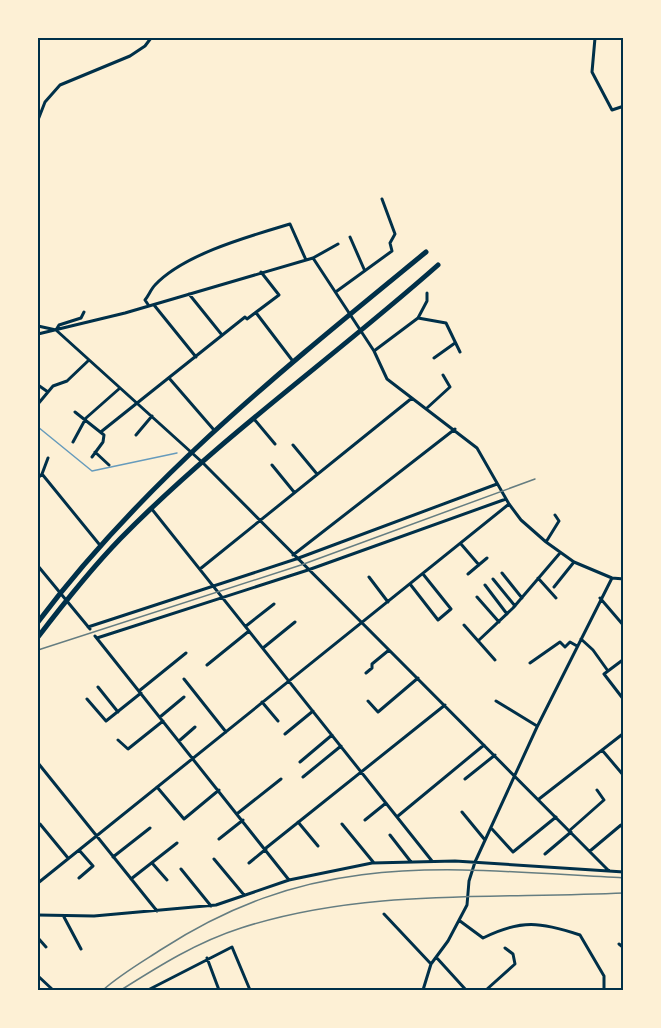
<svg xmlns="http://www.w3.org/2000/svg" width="661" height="1028" font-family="'Noto Sans',sans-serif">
	<rect width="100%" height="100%" fill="#fdf0d5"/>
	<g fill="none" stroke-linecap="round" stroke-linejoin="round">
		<path stroke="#669bbc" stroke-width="1.5" d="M38 427 92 471 177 453"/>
		<path stroke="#003049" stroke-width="3" d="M595 38 592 72 612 110 624 106
			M38 120 45 102 60 85 130 56 145 46 151 38
			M350 237 364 269
			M313 258 374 351 387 379 477 448 509 504 521 520 546 542 574 562 612 578 624 579
			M337 291 392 251 390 243 395 234 382 199
			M189 294 222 335
			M154 305 196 357
			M149 306 145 300C149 295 151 289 155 285 184 254 250 236 290 224L306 260
			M257 314 292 360
			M418 318 427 301V293
			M38 326 56 330 202 462 609 871
			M56 330 59 325 81 318 84 312
			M38 334 125 313 313 258 338 244
			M374 351 418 318 446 323 460 352
			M434 358 455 343
			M169 378 214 430
			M38 385 48 392
			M38 404 53 386 67 381 89 360
			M427 408 450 387 443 375
			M75 412 104 435 103 442 92 457
			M254 419 275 444
			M102 431 245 317 247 319 279 295 261 272
			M136 435 152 416
			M73 442 86 418 120 388
			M293 445 317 474
			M95 452 109 465
			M48 458 42 474 99 544
			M272 465 294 492
			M38 478 42 474
			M151 508 432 861
			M546 542 559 521 555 515
			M461 544 479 565
			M293 555 455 429
			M38 566 90 629
			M200 569 412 398
			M502 573 522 598
			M468 574 487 558
			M369 577 388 602
			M538 578 556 598
			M493 579 515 606
			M410 584 438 620 451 609 423 574
			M485 585 507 614
			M554 587 574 562
			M477 597 499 622
			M600 598 624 626
			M464 625 495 660
			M246 626 274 604
			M88 627 296 559 497 484
			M95 636 289 880
			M97 638 308 570 506 499
			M581 639 593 650 608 671 604 674 624 700
			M478 641 513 608 560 553
			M263 648 295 622
			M530 663 560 642 565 647 570 642 577 646
			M207 665 249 631
			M608 671 624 659
			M366 673 372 668V664L389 650
			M184 679 226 732
			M98 687 118 712
			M139 691 186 653
			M87 699 106 721 141 693
			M368 701 378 712 418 678
			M496 701 537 726
			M262 702 278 721
			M160 717 184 697
			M285 734 313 711
			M118 740 128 749 163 721
			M179 741 195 727
			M602 750 624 776
			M300 762 332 735
			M38 763 157 911
			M303 777 341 746
			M465 779 495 755
			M157 787 184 819 219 790
			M539 799 624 733
			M462 812 485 840
			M238 813 281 779
			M398 816 484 745
			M365 820 386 803
			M298 822 318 846
			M40 824 68 858
			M342 824 374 863
			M492 829 513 852 556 817
			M569 831 604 800 597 790
			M390 835 411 862
			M219 839 243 820
			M266 848 445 705
			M79 850 93 866 79 878
			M590 851 621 825 624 828
			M545 854 571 832
			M113 857 150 828
			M214 859 244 895
			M152 863 167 880
			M249 863 266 849
			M181 869 211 906
			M131 879 177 843
			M38 883 509 504
			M384 914 431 964
			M38 915 94 916 216 905 289 880 372 863 455 861 624 872
			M64 917 81 949
			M460 921 483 938C521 919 541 922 580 935L604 976V990
			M38 938 46 947
			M619 944 624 948
			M436 957 466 990
			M207 958 219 990
			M38 976 53 990
			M148 990 232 947 250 990
			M423 990 431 964 448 941 467 905 469 881 475 862 537 727 612 578
			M486 990 515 964 513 954 505 948"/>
		<path stroke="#003049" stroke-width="5" d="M38 622C146 478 287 366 426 252
			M38 637C64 603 90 570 120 539 218 439 333 358 438 265"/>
		<path stroke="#657d81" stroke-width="1.5" d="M38 650 301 565 535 479
			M103 990C121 974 142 962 162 949 318 848 448 869 624 878
			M121 990C159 966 197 942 241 928 364 888 496 899 624 893"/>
	</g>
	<rect width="661" height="1028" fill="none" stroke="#fdf0d5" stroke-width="78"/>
	<rect x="39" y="39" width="583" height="950" fill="none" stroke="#003049" stroke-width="2"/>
</svg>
